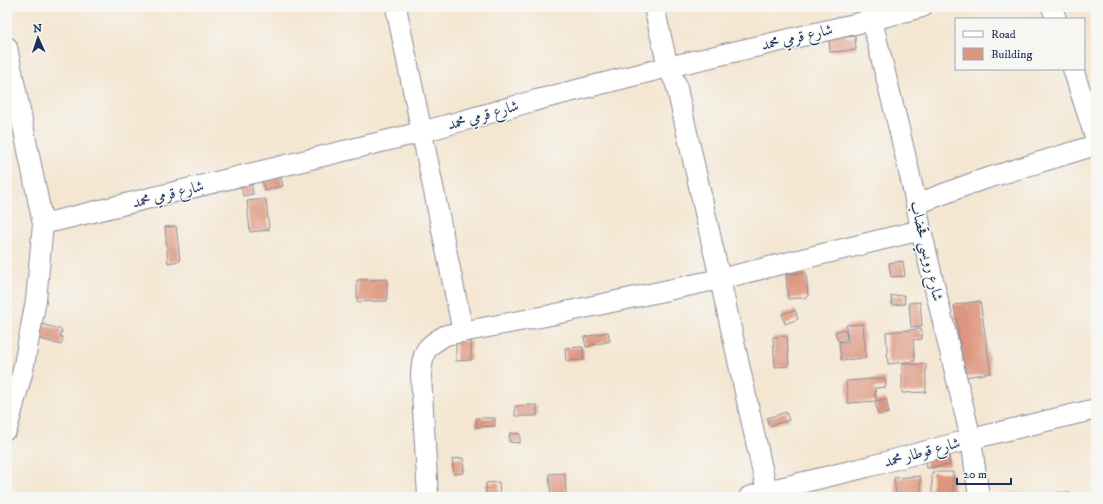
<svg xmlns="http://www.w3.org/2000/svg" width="1103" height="504" font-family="'IM FELL DW Pica',Amiri,serif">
	<rect width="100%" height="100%" fill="#f6f6f2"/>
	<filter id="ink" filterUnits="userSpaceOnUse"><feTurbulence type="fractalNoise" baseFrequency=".025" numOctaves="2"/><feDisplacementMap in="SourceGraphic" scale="8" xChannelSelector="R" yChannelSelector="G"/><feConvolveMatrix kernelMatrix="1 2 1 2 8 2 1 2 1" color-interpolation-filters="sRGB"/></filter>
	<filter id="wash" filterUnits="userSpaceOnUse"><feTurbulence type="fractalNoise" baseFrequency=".012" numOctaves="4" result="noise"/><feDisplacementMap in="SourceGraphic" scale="16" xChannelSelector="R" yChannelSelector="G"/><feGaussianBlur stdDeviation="0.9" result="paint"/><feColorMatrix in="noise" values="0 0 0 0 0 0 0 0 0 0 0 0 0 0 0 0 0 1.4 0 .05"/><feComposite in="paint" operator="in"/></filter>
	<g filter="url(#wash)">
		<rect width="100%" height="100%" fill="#f4e6d1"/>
		<g id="blocks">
			<path fill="#dd967f" d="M845 25 846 37 855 36 856 50 830 52 828 26Z
				M278 167 283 186 265 191 260 171Z
				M249 171 253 194 243 196 239 174Z
				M266 199 269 230 250 232 247 201Z
				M176 226 180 261 168 263 165 227Z
				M903 261 905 276 891 277 889 263Z
				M806 273 808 297 788 299 786 274Z
				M387 279V301L357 302V280Z
				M904 295 905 304 892 305 891 296Z
				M980 301 991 373 965 377 954 305Z
				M920 302 922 326 911 327 909 303Z
				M795 310 798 319 785 324 782 314Z
				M38 323 62 330 60 336 63 337 61 345 34 337Z
				M863 324 866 358 841 360 839 342 848 341 846 325Z
				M845 329 847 338 838 341 835 332Z
				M921 329 922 339 913 340 915 361 888 364 886 332Z
				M608 332 610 341 586 347 584 337Z
				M787 336 789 366 775 367 773 337Z
				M456 341H471V360L456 361Z
				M583 347 584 360 566 361 565 348Z
				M902 364H926V392L902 393Z
				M885 378 886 387 875 388 876 401 848 403 846 381Z
				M886 399 889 413 878 415 875 401Z
				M537 405V416H515V406Z
				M786 412 789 420 769 426 767 418Z
				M476 418H495V426L476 427Z
				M510 433 520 434V443L509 442Z
				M947 440 950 465 927 468 924 442Z
				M463 458 464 473 454 474 452 459Z
				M932 472H953V493L932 494Z
				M565 473 566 494 551 495 549 474Z
				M920 476 921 492 896 494 894 478Z
				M499 482 500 497H486V483Z
				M1069 492 1070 497H1058L1057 493Z
				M1019 493V497H1006L1005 494Z"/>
		</g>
	</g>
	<g filter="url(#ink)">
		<use href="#blocks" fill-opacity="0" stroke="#888a98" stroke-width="1"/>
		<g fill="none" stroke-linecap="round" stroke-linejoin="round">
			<g stroke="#888a98" stroke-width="22">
				<path id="minor" d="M396 7 463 332
					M654 7 668 67 676 84 720 279 767 491
					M869 7C886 82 908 155 921 230L971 439 979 497
					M1052 7 1056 19
					M7 47 43 224 36 300 23 370 7 429
					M1073 69 1096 140
					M917 204 975 182 1096 145
					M43 224 422 132 533 101 668 67 872 20 922 7
					M428 497 421 375C423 351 424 347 446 335L551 315 720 279 921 230
					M749 497 767 491 867 467 971 439 1096 409"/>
			</g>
			<use href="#minor" stroke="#fff" stroke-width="20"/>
		</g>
	</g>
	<g text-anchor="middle" stroke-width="3" stroke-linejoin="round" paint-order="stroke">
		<g font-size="15" fill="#1b2f5e" stroke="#f6f6f2">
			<text transform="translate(797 37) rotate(-13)" y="5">شارع قرمي محمد</text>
			<text transform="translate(483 115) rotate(-16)" y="5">شارع قرمي محمد</text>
			<text transform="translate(168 194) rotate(-14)" y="5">شارع قرمي محمد</text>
			<text transform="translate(927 251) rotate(77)" y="5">شارع رويسي قحضاب</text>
			<text transform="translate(922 452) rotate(-15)" y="5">شارع قوطار محمد</text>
		</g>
	</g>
	<rect width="1103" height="504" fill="none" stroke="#f6f6f2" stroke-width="24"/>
	<rect x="955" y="18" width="130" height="52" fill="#f6f6f2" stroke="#9ea6b7"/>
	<rect x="963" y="31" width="20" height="6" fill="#ffffff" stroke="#9ea6b7"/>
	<text x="991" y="38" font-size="12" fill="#1b2f5e">Road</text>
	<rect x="963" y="48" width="20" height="12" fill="#dd967f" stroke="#9ea6b7"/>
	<text x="991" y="58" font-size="12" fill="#1b2f5e">Building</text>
	<g transform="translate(38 38) rotate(357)" stroke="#f6f6f2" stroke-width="3" paint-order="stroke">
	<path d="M0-3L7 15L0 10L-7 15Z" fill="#1b2f5e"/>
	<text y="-6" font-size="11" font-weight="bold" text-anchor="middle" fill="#1b2f5e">N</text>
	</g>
	<path d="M957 478v6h54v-6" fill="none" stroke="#1b2f5e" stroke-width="2"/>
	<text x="963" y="478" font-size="12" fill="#1b2f5e" stroke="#f6f6f2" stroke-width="3" paint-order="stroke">20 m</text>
</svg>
